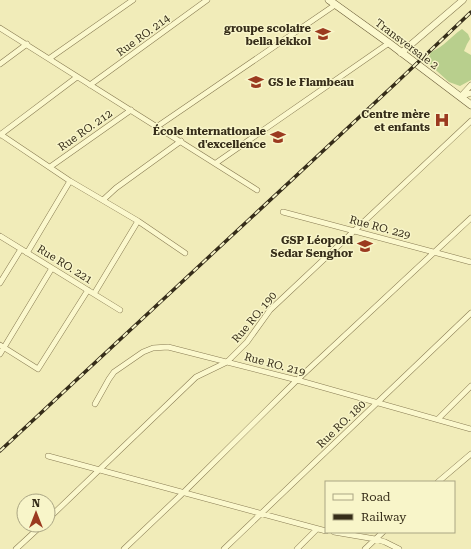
<svg xmlns="http://www.w3.org/2000/svg" width="471" height="549" font-family="'Roboto Serif',serif">
	<rect width="100%" height="100%" fill="#f1ecb9"/>
	<path fill="#b8cf8d" d="M462 29 468 34 470 39 467 44 464 51 471 55V80L460 86 449 82 427 62 431 52C445 46 450 37 462 29Z"/>
	<g fill="none" stroke-linecap="round" stroke-linejoin="round">
		<g stroke="#887b53" stroke-width="6">
			<path id="minor" d="M0 28 257 190
				M50 58 133 0
				M0 64 27 44
				M90 85 207 0
				M471 85 460 97 471 93
				M158 126 335 5
				M0 134 70 181 138 221 185 253
				M0 135 77 77
				M216 163 389 43
				M50 167 131 110
				M103 200 116 188 181 141
				M283 212 471 262
				M0 236 120 310
				M27 253 70 181
				M0 283 21 249
				M94 294 138 221
				M0 345 38 369 88 290
				M0 354 52 268
				M95 404 109 379 114 372 143 352 153 348 168 347 297 380 471 429
				M438 419 471 386
				M48 456 326 531
				M438 482 471 454
				M48 519 196 377 227 362 247 342 270 310 471 121
				M334 532 375 539 385 542 399 549
				M16 549 42 525
				M124 549 184 492 297 380 471 218
				M224 549 471 313
				M297 549 317 529
				M365 549 383 532"/>
		</g>
		<g stroke="#887b53" stroke-width="7">
			<path id="tertiary" d="M401 53 463 0"/>
		</g>
		<g stroke="#695b37" stroke-width="8">
			<path id="secondary" d="M329 0 389 43 471 105"/>
		</g>
		<use href="#minor" stroke="#fbf8cd" stroke-width="5"/>
		<use href="#tertiary" stroke="#fbf8cd" stroke-width="6"/>
		<use href="#secondary" stroke="#fbf8cd" stroke-width="7"/>
		<g stroke="#362d19" stroke-width="3.5">
			<path id="rail" d="M0 451 395 84 471 12"/>
		</g>
		<use href="#rail" stroke="#f8f5c9" stroke-width="2" stroke-dasharray="6" stroke-linecap="butt"/>
	</g>
	<defs>
		<g id="school-bare" transform="scale(1.2)"><path d="M0-5L7-2L0 1L-7-2ZM-4 1L0 2.5L4 1V4Q0 6-4 4Z" fill="#9b3a1f" stroke="#f8f5c9" stroke-width="2.5" paint-order="stroke"/></g>
		<g id="hospital-bare" transform="scale(1.2)"><path d="M-5-5h3v3.5h4V-5h3V5h-3V1.5h-4V5h-3Z" fill="#9b3a1f" stroke="#f8f5c9" stroke-width="2.5" paint-order="stroke"/></g>
	</defs>
	<g fill-rule="evenodd">
		<use href="#school-bare" x="323" y="34"/>
		<use href="#school-bare" x="256" y="82"/>
		<use href="#hospital-bare" x="442" y="120"/>
		<use href="#school-bare" x="278" y="137"/>
		<use href="#school-bare" x="365" y="246"/>
	</g>
	<g text-anchor="middle" stroke-width="3" stroke-linejoin="round" paint-order="stroke">
		<g font-size="11" font-weight="bold" fill="#362d19" stroke="#f8f5c9" text-anchor="end">
			<text x="311" y="32">groupe scolaire<tspan x="311" dy="13">bella lekkol</tspan></text>
			<text x="268" y="86" text-anchor="start">GS le Flambeau</text>
			<text x="430" y="118">Centre mère<tspan x="430" dy="13">et enfants</tspan></text>
			<text x="266" y="135">École internationale<tspan x="266" dy="13">d'excellence</tspan></text>
			<text x="353" y="244">GSP Léopold<tspan x="353" dy="13">Sedar Senghor</tspan></text>
		</g>
		<g font-size="11" fill="#362d19" stroke="#f8f5c9">
			<text transform="translate(143 35) rotate(-36)" y="4">Rue RO. 214</text>
			<text transform="translate(407 44) rotate(37)" y="4">Transversale 2</text>
			<text transform="translate(85 130) rotate(-35)" y="4">Rue RO. 212</text>
			<text transform="translate(380 227) rotate(15)" y="4">Rue RO. 229</text>
			<text transform="translate(65 264) rotate(32)" y="4">Rue RO. 221</text>
			<text transform="translate(254 317) rotate(-50)" y="4">Rue RO. 190</text>
			<text transform="translate(275 364) rotate(15)" y="4">Rue RO. 219</text>
			<text transform="translate(341 424) rotate(-44)" y="4">Rue RO. 180</text>
		</g>
	</g>
	<rect x="325" y="481" width="130" height="52" fill="#f8f5c9" stroke="#aaa583"/>
	<rect x="333" y="494" width="20" height="6" fill="#fbf8cd" stroke="#aaa583"/>
	<text x="361" y="501" font-size="12" fill="#362d19">Road</text>
	<rect x="333" y="514" width="20" height="6" fill="#362d19" stroke="#aaa583"/>
	<text x="361" y="521" font-size="12" fill="#362d19">Railway</text>
	<g transform="translate(36 513)"><circle r="19" fill="#f8f5c9" stroke="#aaa583"/>
	<path d="M0-3L7 15L0 10L-7 15Z" fill="#9b3a1f"/>
	<text y="-6" font-size="11" font-weight="bold" text-anchor="middle" fill="#362d19">N</text>
	</g>
</svg>
